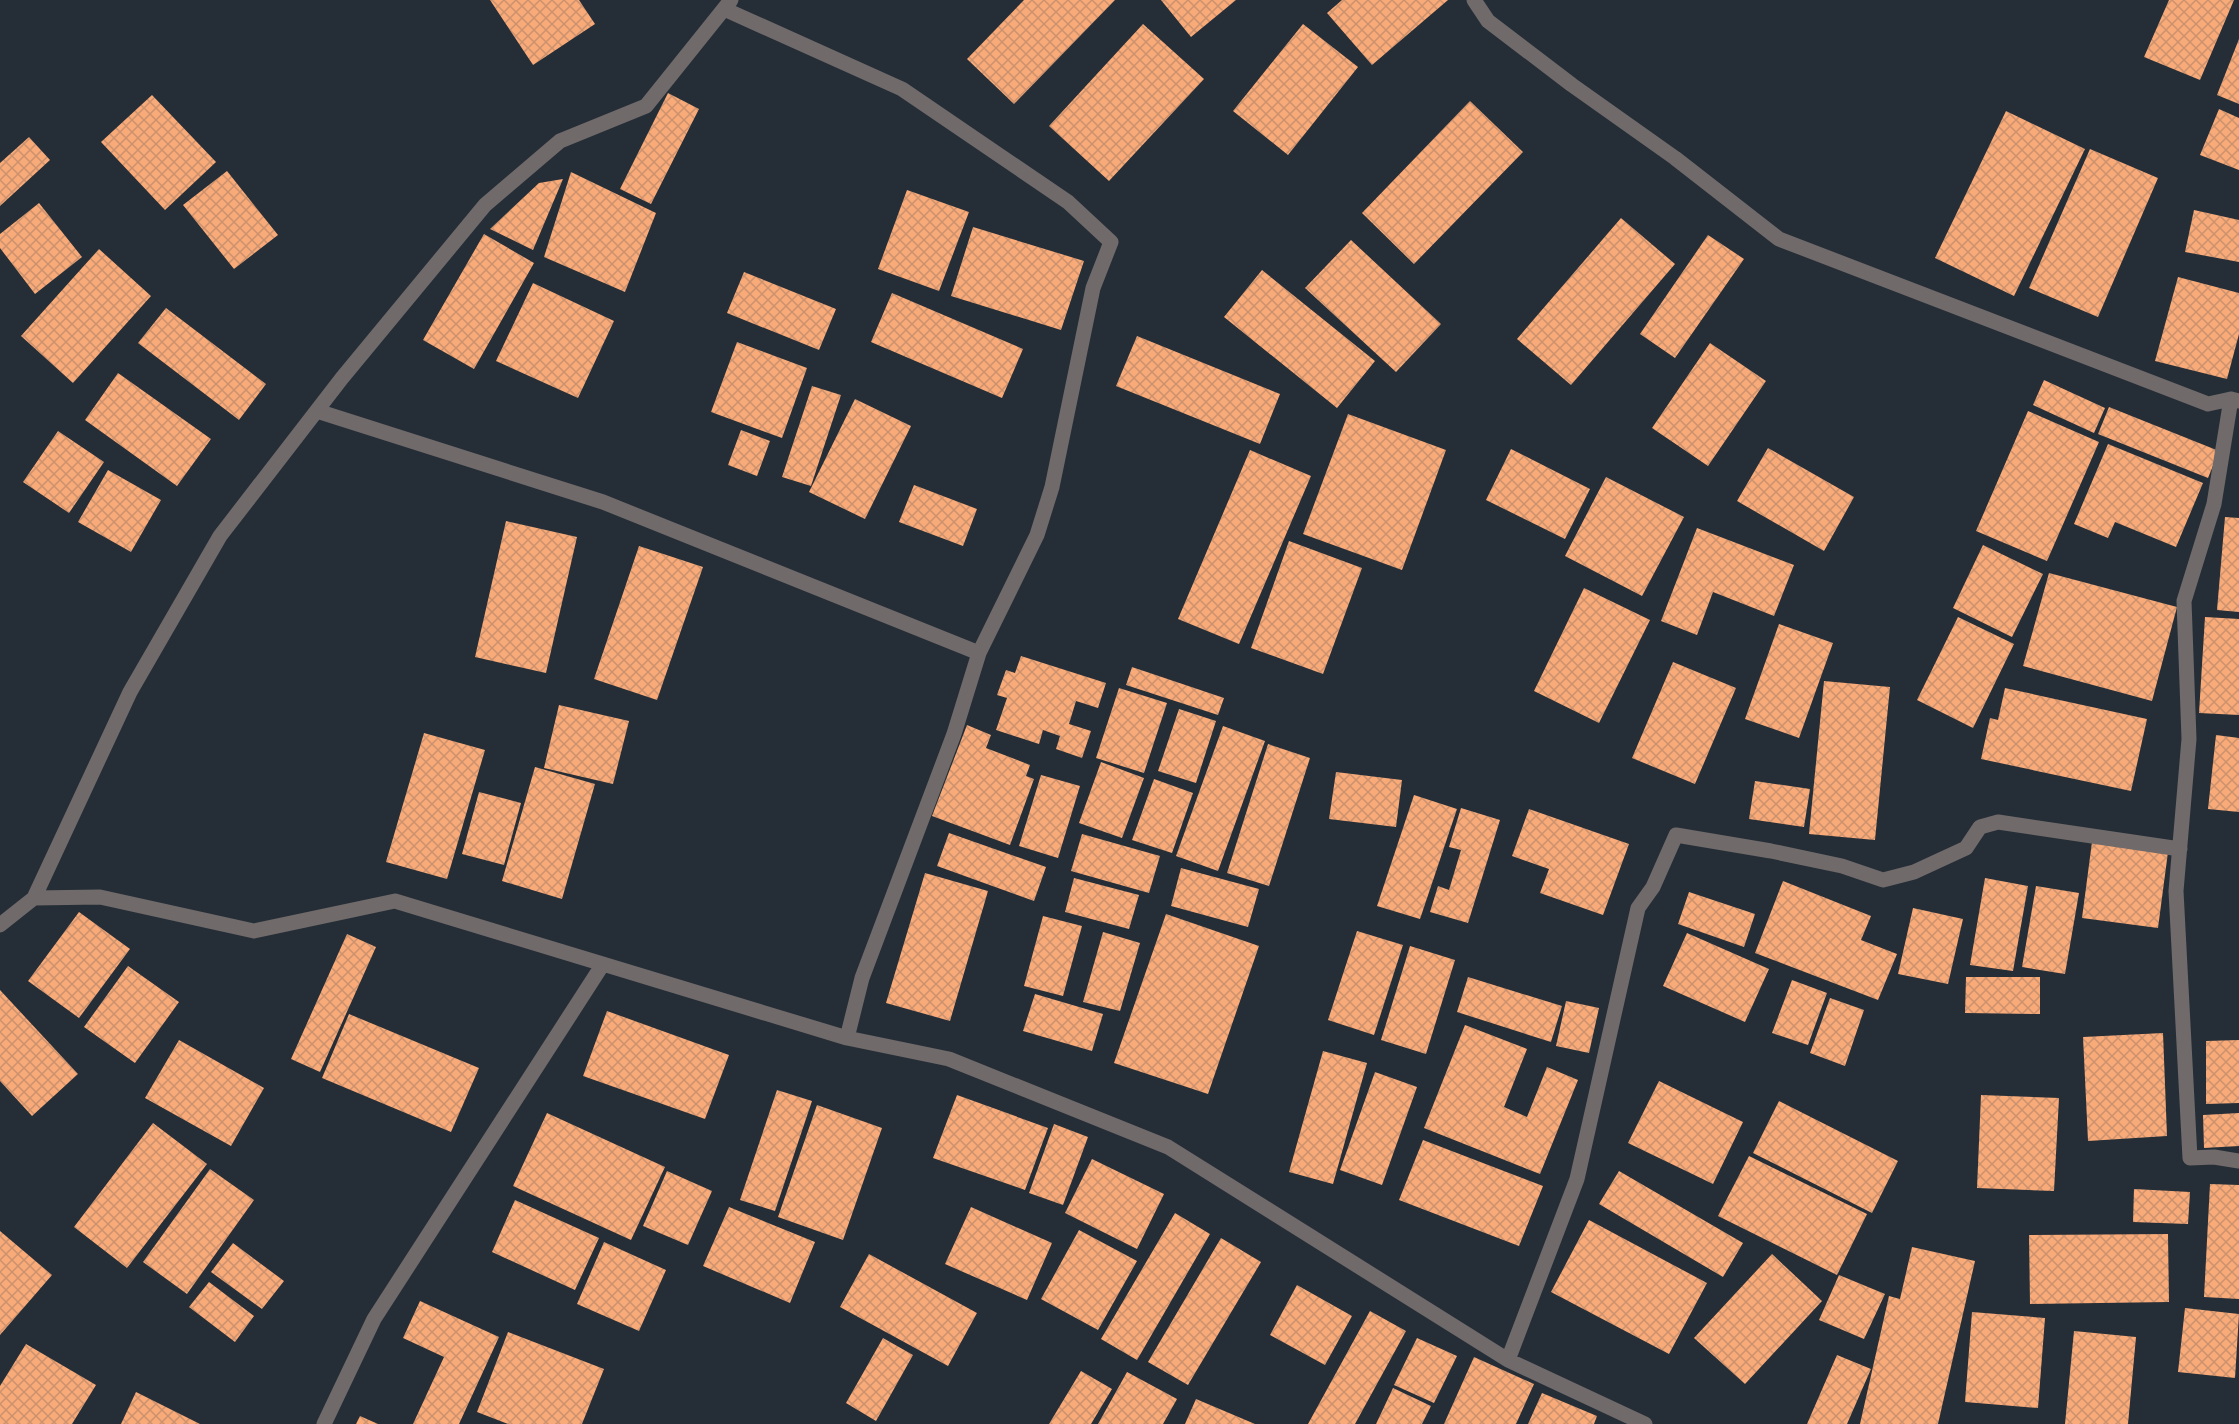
<svg xmlns="http://www.w3.org/2000/svg" width="2239" height="1424" font-family="'Zilla Slab',serif">
	<defs>
		<pattern id="building-cross-hatch" width="8" height="8" patternUnits="userSpaceOnUse" patternTransform="scale(1.5)"><rect width="8" height="8" fill="#f8aa79"/><path d="M0 0l8 8M0 8l8-8" fill="none" stroke="#cc916d"/></pattern>
	</defs>
	<rect width="100%" height="100%" fill="#252e36"/>
	<path fill="url(#building-cross-hatch)" d="M490 0H579L595 24 533 65Z
		M1024 0H1115L1014 104 967 59Z
		M1161 0H1236L1191 37Z
		M1342 0H1448L1372 65 1327 13Z
		M2169 0H2234L2200 80 2144 57Z
		M1143 24 1204 79 1109 181 1049 126Z
		M1303 24 1358 67 1288 155 1233 111Z
		M2239 39V104L2217 95Z
		M668 93 699 109 651 204 620 189Z
		M152 95 216 162 165 210 101 142Z
		M1470 101 1523 152 1414 264 1362 213Z
		M2219 109 2239 118V170L2200 155Z
		M2006 111 2085 149 2014 296 1935 258Z
		M29 137 50 160 0 206V163Z
		M2090 149 2158 178 2098 317 2029 288Z
		M227 171 278 235 234 269 183 205Z
		M571 172 656 213 625 292 544 257Z
		M563 179 533 250 490 229 539 183Z
		M907 190 969 212 939 291 878 269Z
		M39 203 82 257 35 294 0 248V234Z
		M2194 210 2239 220V262L2185 252Z
		M1621 218 1675 264 1571 385 1517 339Z
		M973 227 1084 261 1061 330 951 296Z
		M484 234 534 263 474 369 423 340Z
		M1708 235 1744 259 1675 358 1640 334Z
		M1351 240 1441 324 1396 372 1305 288Z
		M99 249 151 296 73 383 21 336Z
		M1262 270 1375 361 1337 408 1224 317Z
		M744 272 836 309 819 350 727 313Z
		M2178 277 2239 293V334L2227 379 2155 361Z
		M533 283 614 321 578 398 496 361Z
		M892 293 1023 349 1002 398 871 342Z
		M166 308 266 384 239 420 138 343Z
		M1137 336 1280 394 1260 444 1116 386Z
		M737 342 807 368 782 438 711 412Z
		M1710 343 1766 381 1708 466 1652 428Z
		M118 373 211 439 177 486 85 420Z
		M2044 380 2105 408 2094 433 2033 405Z
		M812 386 841 395 811 486 782 477Z
		M855 399 911 426 865 519 809 492Z
		M2109 407 2219 451 2208 478 2098 434Z
		M2028 411 2099 442 2047 561 1976 531Z
		M1348 414 1446 450 1402 570 1303 534Z
		M741 430 770 441 757 476 728 465Z
		M58 431 104 462 69 513 23 482Z
		M2108 444 2203 483 2176 547 2115 522 2108 538 2074 524Z
		M1768 448 1854 497 1824 551 1737 501Z
		M1511 449 1590 489 1565 539 1486 500Z
		M1250 450 1311 476 1239 644 1178 619Z
		M108 470 161 500 131 552 78 522Z
		M1606 477 1684 517 1642 596 1565 556Z
		M914 485 977 509 963 546 899 522Z
		M2225 517 2239 518V612L2217 610Z
		M506 521 577 537 546 673 475 657Z
		M1697 528 1794 565 1774 616 1713 592 1697 635 1661 621Z
		M1289 541 1362 568 1323 674 1251 648Z
		M1983 545 2043 574 2012 637 1953 608Z
		M639 546 703 567 657 700 594 679Z
		M2049 573 2177 607 2152 701 2023 666Z
		M1584 588 1650 620 1599 723 1534 691Z
		M1958 617 2014 644 1973 728 1917 700Z
		M2205 617 2239 619V715L2199 713Z
		M1779 624 1833 643 1799 738 1745 719Z
		M1021 656 1106 683 1098 708 1076 701 1069 724 1091 731 1082 758 1056 749 1060 736 1043 730 1039 744 996 730 1007 698 997 695 1006 670 1015 673Z
		M1673 662 1736 688 1695 784 1632 758Z
		M1132 667 1224 698 1218 715 1126 685Z
		M1824 681 1890 687 1875 840 1809 834Z
		M1119 688 1167 703 1144 773 1096 758Z
		M2005 688 2147 719 2131 791 1981 759 1990 718 1998 720Z
		M559 705 629 721 613 784 544 768Z
		M1179 709 1216 721 1196 783 1158 771Z
		M967 725 991 735 986 748 1030 765 1026 776 1034 779 1010 845 932 816Z
		M1223 726 1265 741 1218 871 1176 856Z
		M424 733 485 750 447 879 386 862Z
		M2216 735 2239 738V812L2208 809Z
		M1268 744 1310 758 1269 886 1227 873Z
		M1101 762 1144 778 1122 838 1079 823Z
		M535 767 595 784 562 899 502 881Z
		M1336 772 1402 780 1396 827 1329 819Z
		M1041 775 1080 786 1058 858 1019 846Z
		M1154 779 1193 793 1172 853 1132 840Z
		M1755 781 1810 789 1804 827 1749 819Z
		M479 792 521 803 504 865 462 854Z
		M1414 795 1457 809 1420 919 1377 906Z
		M1461 808 1500 820 1468 923 1430 912 1438 886 1449 890 1461 850 1449 847Z
		M1529 809 1629 844 1603 915 1540 893 1549 869 1512 856Z
		M949 833 1046 867 1034 901 937 866Z
		M1082 834 1160 856 1149 893 1071 871Z
		M2092 842 2168 852 2158 928 2082 918Z
		M1181 868 1259 889 1248 927 1171 906Z
		M925 873 988 891 950 1021 886 1003Z
		M1074 878 1139 895 1129 929 1065 912Z
		M1985 878 2028 886 2013 971 1970 965Z
		M1783 881 1871 916 1861 940 1897 954 1878 1000 1755 953Z
		M2036 886 2079 893 2065 974 2022 967Z
		M1689 892 1755 914 1744 947 1678 924Z
		M1913 908 1963 919 1948 984 1898 974Z
		M79 912 130 949 79 1018 28 981Z
		M1166 914 1259 946 1208 1094 1114 1063Z
		M1043 916 1082 926 1063 996 1024 986Z
		M1357 931 1403 945 1374 1035 1328 1020Z
		M1103 932 1140 943 1120 1011 1083 1002Z
		M1687 933 1769 969 1745 1022 1663 986Z
		M347 934 376 947 320 1072 291 1059Z
		M1410 946 1455 960 1426 1054 1381 1040Z
		M128 966 179 1002 135 1063 84 1027Z
		M1468 977 1562 1006 1551 1042 1457 1012Z
		M1966 977H2040V1014L1965 1013Z
		M1792 980 1827 993 1808 1045 1772 1033Z
		M0 990 78 1074 32 1116 0 1081Z
		M1035 994 1103 1014 1092 1051 1023 1031Z
		M1830 998 1864 1010 1845 1066 1810 1053Z
		M1566 1001 1599 1008 1589 1053 1556 1046Z
		M607 1011 729 1055 705 1119 583 1076Z
		M349 1014 479 1068 451 1132 322 1078Z
		M1465 1025 1527 1049 1504 1107 1527 1117 1547 1067 1578 1080 1540 1174 1424 1128Z
		M2163 1033 2167 1136 2088 1141 2083 1037Z
		M179 1040 264 1088 231 1146 145 1098Z
		M2239 1040V1103L2206 1104V1041Z
		M1323 1051 1367 1063 1333 1184 1289 1172Z
		M1375 1072 1417 1087 1382 1185 1340 1170Z
		M1659 1081 1743 1122 1713 1184 1628 1143Z
		M777 1090 812 1101 775 1211 740 1200Z
		M957 1095 1048 1128 1025 1190 933 1158Z
		M1981 1095 2059 1098 2054 1191 1977 1188Z
		M1779 1101 1898 1161 1872 1213 1753 1153Z
		M817 1105 882 1128 843 1240 778 1217Z
		M547 1113 665 1167 631 1240 513 1186Z
		M2239 1113V1146L2204 1148 2203 1115Z
		M153 1123 207 1164 127 1268 74 1227Z
		M1054 1124 1088 1137 1063 1205 1029 1193Z
		M1423 1140 1543 1186 1519 1246 1399 1200Z
		M1749 1156 1867 1214 1837 1275 1718 1216Z
		M1092 1159 1164 1194 1137 1249 1065 1213Z
		M210 1169 254 1200 187 1294 143 1262Z
		M667 1171 712 1191 688 1245 643 1226Z
		M1619 1171 1743 1243 1723 1277 1599 1204Z
		M2210 1184 2239 1185V1299L2204 1297Z
		M2134 1189 2190 1192 2188 1224 2133 1222Z
		M515 1200 599 1238 575 1290 492 1252Z
		M729 1207 815 1242 790 1303 703 1266Z
		M971 1207 1052 1243 1027 1300 945 1264Z
		M1175 1213 1210 1234 1137 1360 1101 1339Z
		M1589 1220 1707 1283 1669 1354 1551 1292Z
		M1079 1230 1137 1261 1098 1330 1041 1299Z
		M0 1231 52 1275 0 1335Z
		M2168 1234 2169 1302 2030 1304 2029 1235Z
		M1221 1238 1261 1262 1188 1385 1148 1362Z
		M604 1242 666 1270 639 1331 577 1304Z
		M233 1243 284 1281 262 1309 211 1272Z
		M1912 1247 1975 1261 1938 1424H1860L1889 1296 1900 1299Z
		M869 1254 977 1313 948 1366 840 1307Z
		M1772 1254 1822 1301 1745 1384 1694 1338Z
		M1839 1275 1885 1294 1864 1339 1819 1320Z
		M209 1282 254 1316 235 1342 189 1307Z
		M1297 1285 1352 1316 1325 1365 1270 1335Z
		M420 1301 499 1337 459 1424H413L444 1357 403 1338Z
		M2185 1308 2239 1314 2235 1378 2178 1372Z
		M1370 1311 1406 1331 1355 1424H1308Z
		M1972 1312 2045 1318 2038 1408 1965 1402Z
		M2074 1331 2136 1337 2128 1424H2065Z
		M508 1332 604 1369 582 1424H508L477 1412Z
		M883 1338 913 1355 876 1421 846 1403Z
		M1417 1338 1457 1356 1434 1403 1394 1385Z
		M26 1344 96 1385 72 1424H0V1386Z
		M1837 1355 1871 1369 1847 1424H1807Z
		M1474 1357 1534 1384 1516 1424H1444Z
		M1081 1371 1112 1389 1091 1424H1049Z
		M1127 1372 1177 1399 1163 1424H1098Z
		M1393 1388 1431 1406 1422 1424H1376Z
		M136 1392 200 1424H121Z
		M1542 1393 1597 1416 1594 1424H1528Z
		M1196 1399 1255 1424H1185Z
		M360 1416 378 1424H356Z"/>
	<g fill="none" stroke-linecap="round" stroke-linejoin="round">
		<path stroke="#706a6a" stroke-width="15" d="M1474 0 1488 21 1572 85 1675 158 1779 239 2208 404 2231 399 2239 401
			M724 9 902 89 1068 202 1111 242 1093 288 1052 487 1037 535 979 653 954 734 862 978 847 1038
			M2231 399 2214 504 2184 601 2189 739 2176 891 2190 1158 2214 1157 2239 1161
			M317 411 603 502 979 653
			M34 898 100 897 254 931 395 901 847 1038 949 1059 1168 1147 1508 1360 1645 1424
			M0 925 34 898 130 692 220 536 342 378 485 205 560 141 646 106 731 0
			M1508 1360 1577 1179 1638 908 1653 887 1676 835 1771 851 1842 866 1883 880 1914 872 1966 848 1980 827 1998 822 2180 849
			M324 1424 374 1319 603 964"/>
	</g>
</svg>
